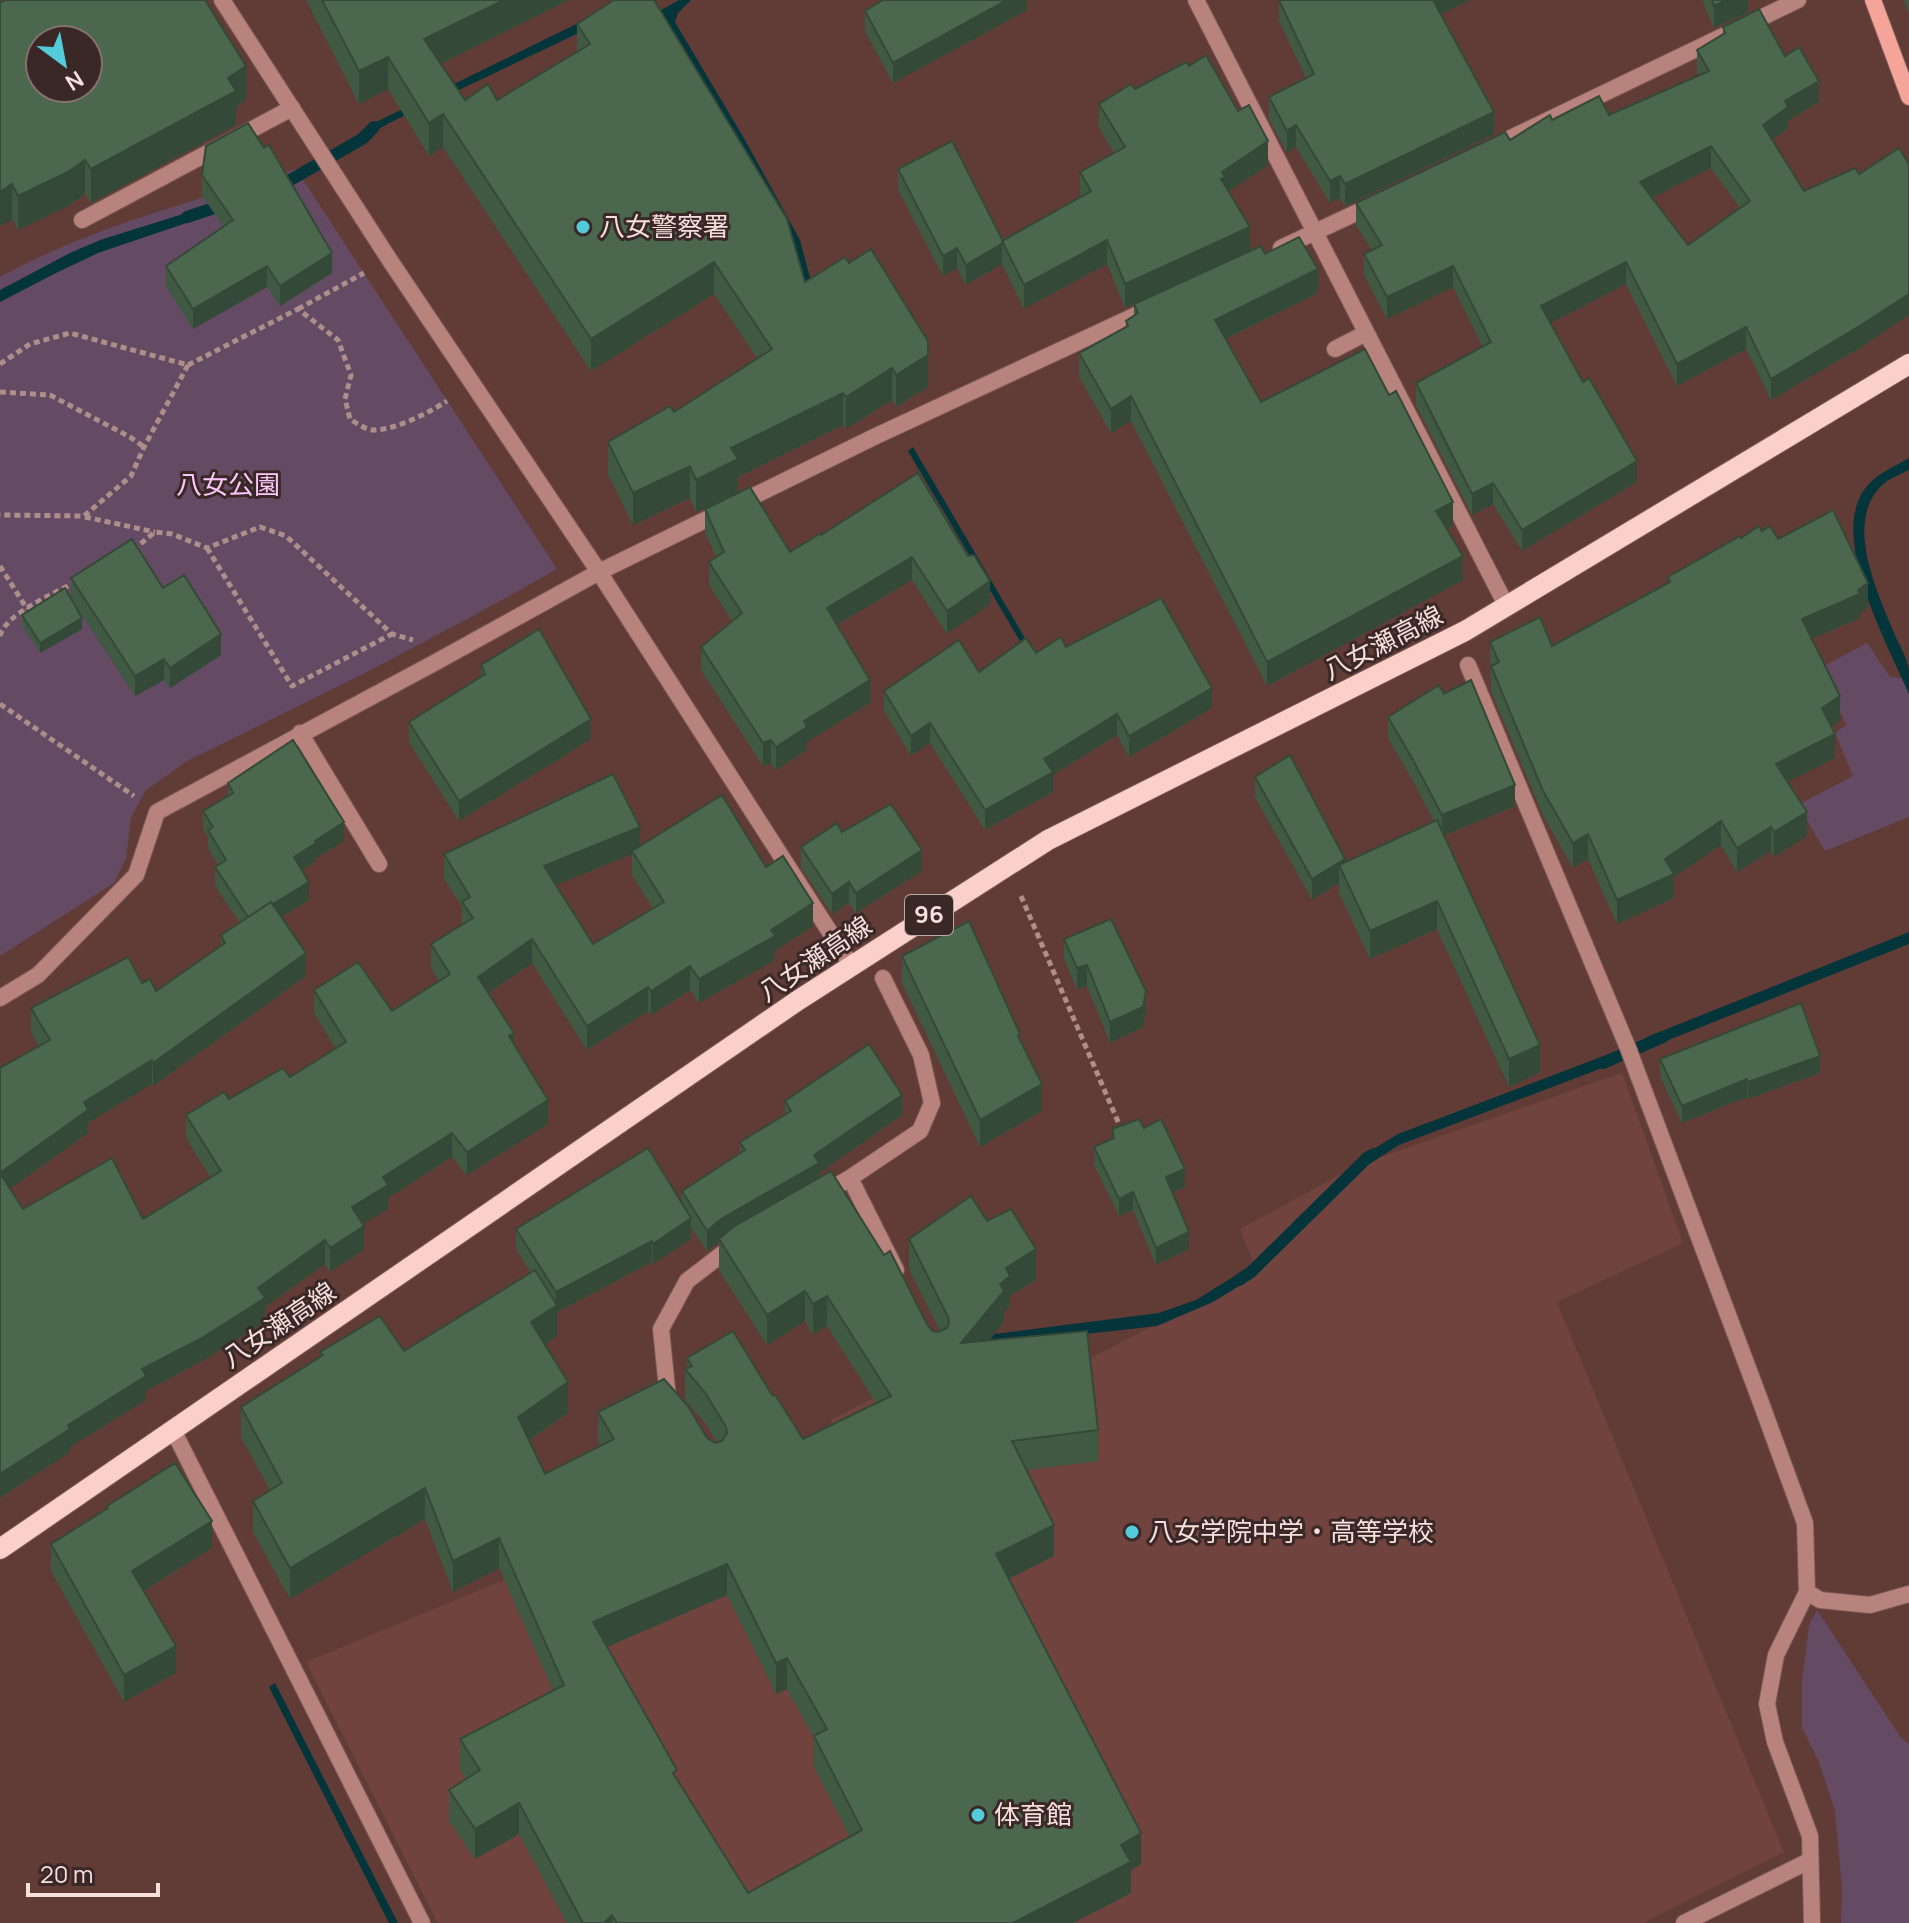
<svg xmlns="http://www.w3.org/2000/svg" width="1909" height="1923" font-family="Manrope,'Noto Sans JP',sans-serif">
	<rect width="100%" height="100%" fill="#613c37"/>
	<path fill="#70433e" d="M1622 1073 1683 1243 1557 1302 1784 1852 1643 1923H438L306 1662 521 1573 834 1434 831 1420 960 1353 1087 1360 1257 1272 1240 1229 1358 1165Z"/>
	<path fill="#644b63" d="M296 169 557 569 484 610 363 674 187 761 145 791 131 818 126 858 114 883 0 956V277C92 226 196 201 296 169Z
		M1867 643 1890 677 1909 679V817L1825 851 1798 805 1853 776 1835 733 1846 725 1820 668Z
		M1817 1610 1901 1738 1909 1744V1923H1841L1842 1888 1835 1811 1819 1762 1802 1727V1682L1809 1625Z"/>
	<path fill="#03353b" d="M679 0H691L678 13 675 22 745 140 800 240 811 281 886 404 600 23 389 123 379 129 367 143 357 135 368 126 611 7 647 18Z
		M199 209 204 217 98 253 56 273 0 302V290L70 253 100 240Z
		M913 447 1029 645 1024 648 908 451Z
		M1909 458V470C1902 473 1894 477 1887 481 1840 517 1878 593 1895 635 1900 646 1907 658 1909 670 1909 677 1909 687 1909 694 1888 645 1825 533 1868 485 1878 473 1896 466 1909 458Z
		M1909 932V944L1651 1047 1647 1037Z
		M1614 1052 1618 1062 1399 1145 1366 1166 1359 1158 1398 1134Z
		M1249 1267 1257 1275 1213 1302 1157 1326 950 1349 948 1340 1159 1313 1196 1300Z
		M275 1683 398 1923H389L269 1687Z"/>
	<g fill="none" stroke-linecap="round" stroke-linejoin="round">
		<path stroke="#03353b" stroke-width="12" d="M278 187 362 139 374 127
			M187 217 226 204
			M1603 1063 1663 1037
			M1239 1280 1251 1272 1368 1157 1374 1154"/>
		<g stroke="#7c5955" stroke-width="18">
			<path id="lane" d="M82 220 292 108
				M300 733 379 864"/>
		</g>
		<g stroke="#7c5955" stroke-width="18">
			<path id="street" d="M222 0 389 259 599 572 851 965
				M1196 0 1507 607
				M1490 148 1798 0
				M1281 248 1375 204
				M1335 349 1366 333
				M1468 665 1628 1048 1760 1400 1805 1523 1807 1592 1776 1655 1767 1704 1775 1742 1810 1836 1812 1923
				M0 998 38 975 136 875 157 812 436 662 599 572 876 436 1147 310
				M850 1178 896 1270
				M821 1195 850 1178 920 1131 932 1103 921 1055 883 978
				M671 1401 668 1398 661 1329 687 1281 735 1244
				M173 1430 422 1923
				M1807 1592 1820 1600 1870 1605 1909 1594
				M1684 1923 1809 1861"/>
		</g>
		<g stroke="#7c5955" stroke-width="18">
			<path id="secondary" d="M1873 0 1909 97"/>
		</g>
		<g stroke="#7c5955" stroke-width="22">
			<path id="primary" d="M0 1549 797 1001 1048 840 1465 631 1909 364"/>
		</g>
		<path stroke="#ad8e8a" stroke-width="5" stroke-dasharray="6 4" stroke-linecap="butt" d="M298 309 364 273
			M0 364 30 344 70 333 188 365 144 447 131 476 84 516 0 515
			M188 365 298 309 338 340 351 375 345 399 350 419C356 423 366 430 373 430 396 430 428 413 447 401
			M0 392 50 395 130 437 144 447
			M85 517 155 532
			M207 548 292 686 392 634
			M133 550 155 532 172 534 207 548 260 527 286 536 392 634 413 640
			M0 566 27 609
			M0 636C6 613 54 594 75 582
			M0 704 134 796
			M1021 896 1122 1131"/>
		<use href="#lane" stroke="#b7837c" stroke-width="16"/>
		<use href="#street" stroke="#b7837c" stroke-width="16"/>
		<use href="#secondary" stroke="#f4a499" stroke-width="16"/>
		<use href="#primary" stroke="#fbd0ca" stroke-width="20"/>
	</g>
	<path fill="#405943" fill-rule="evenodd" d="M306 0H569L440 64 465 100H497L577 51V24L805 282 928 387 896 407 892 400 846 429 843 425 738 477V492L696 512 690 498 633 525 608 474V442L674 412 757 358 714 294 591 371 443 147 429 156 388 89 359 104Z
		M1027 0V10L893 83 865 31V11Z
		M1279 0 1440 14 1494 134 1345 206 1340 198 1330 203 1296 147 1287 153 1269 119V97L1306 78 1279 21Z
		M1702 0H1748V12L1714 28Z
		M1904 0H1909V14Z
		M0 3 246 100 236 107V125L91 203 85 194 68 206 18 230 12 219Z
		M1723 27 1785 56 1819 102 1788 121V128L1772 140 1804 191 1859 174 1909 164V315L1858 349 1771 400 1746 349 1677 386 1626 284 1550 323 1637 482 1522 551 1493 504 1472 515 1416 405V383L1483 347 1453 287 1387 319 1364 275V254L1372 250 1356 225V203L1510 140 1552 120 1609 115 1699 76 1697 72V50L1723 35ZM1711 168 1740 208 1688 245 1652 198Z
		M1135 89 1268 165 1229 191 1250 251 1125 308 1107 264 1024 309 1002 264 966 285 957 268 943 276 898 190V169L1003 241 1080 197V172L1114 153 1099 128V104Z
		M202 175 332 273 280 306 267 287 193 329 166 286V266L224 227 202 196Z
		M1265 254 1318 293 1226 339 1261 402 1453 526 1447 529 1463 580 1267 686 1131 421 1111 433 1079 377V353L1126 327V321L1134 315V304Z
		M918 473 990 604 947 634 912 580 837 625 870 703 807 742V750L776 770 771 763 763 766 701 670V647L732 621 709 585V562L716 557 705 532V509L790 552 821 535Z
		M1762 531 1778 539 1868 607 1860 613V618L1812 639 1840 721 1831 726 1835 758 1788 782 1807 836 1774 857 1771 851 1737 872 1721 845 1674 877V898L1617 924 1588 859 1573 868 1543 815 1491 691 1490 642 1552 646 1668 584V577L1741 538Z
		M71 578 163 588 221 655 170 688 164 680 135 696 71 598Z
		M22 615 82 629 40 653 22 625Z
		M1066 647 1212 708 1129 757 1117 735 1053 775V792L985 830 930 743 911 756 884 711V691L979 672 1036 653Z
		M481 665 591 739 459 821 409 742V722L481 676Z
		M1388 717 1515 806 1444 835 1540 1072 1509 1087 1437 929 1370 959 1339 893V883L1312 900 1255 797V777L1345 862 1434 821 1413 781 1388 738Z
		M228 783 344 841 316 858V861L302 871 309 900 282 917 306 976 153 1086 152 1084 88 1123V1133L10 1189 23 1209 143 1219 210 1177 186 1138V1115L290 1077 336 1049 314 1013V990L392 1011 439 981 431 968V944L462 925V907L444 878V854L640 847 766 867 813 926 775 951V960L699 1003 690 990 651 1015 648 1011 587 1050 532 963 489 993 514 1045 548 1124 467 1175 452 1157 388 1198V1209L363 1224 364 1250 330 1272 325 1264 265 1307V1322L202 1361 146 1391V1400L70 1447V1452L0 1498V1068L39 1046 31 1032V1008L142 983 156 991 221 946V935L240 923 215 886V867L218 865 208 848V838L203 829V811L228 795ZM632 854V875L653 908 593 944 556 885Z
		M842 832 922 871 856 913 849 903 832 914 801 867V847Z
		M1064 939 1146 1012 1143 1027 1110 1043 1087 986 1077 989 1064 959Z
		M902 956 1020 1041 1042 1111 980 1147 902 983Z
		M1660 1059 1820 1073 1748 1099 1747 1097 1682 1123 1660 1076Z
		M785 1101 902 1115 819 1173V1178L933 1331H940L909 1269V1239L987 1221 1036 1280 1010 1296V1307L1004 1312V1322L989 1341 1098 1430V1461L1027 1470 1054 1556 1009 1578 1141 1864 1131 1870V1893L1073 1923H567L519 1834 475 1859 449 1821V1790L466 1779 460 1769V1739L553 1690 499 1568 453 1592 425 1519 290 1599 253 1532V1501L270 1490 241 1437V1407L320 1357V1352L404 1351 531 1273 516 1249V1229L682 1203V1191L740 1153V1142L785 1115ZM691 1227 707 1251 719 1242V1270L767 1345 805 1321 813 1335 827 1326 876 1403 803 1439 772 1395 687 1358V1368L685 1369V1400L706 1424 717 1443H715L707 1438 598 1412V1442L600 1446 545 1474 529 1440 568 1413 544 1344 557 1336V1312L652 1262 653 1264 691 1239ZM727 1595 776 1694 787 1689 814 1738V1767L850 1837 748 1893 677 1780 607 1647Z
		M1144 1128 1185 1187 1173 1192 1189 1249 1156 1265 1133 1210 1119 1216 1094 1165V1147L1112 1139V1129Z
		M107 1506 212 1548 144 1591 176 1673 124 1702 51 1571V1544L107 1509Z"/>
	<path fill="#344937" d="M504 0H569L424 72V39Z
		M1007 0H1027V10L893 83V63Z
		M1431 0H1470L1431 19Z
		M1727 0H1748V12L1714 28V6Z
		M388 57V89L359 104V71Z
		M246 66V100L236 107V125L91 203V169Z
		M1819 81V102L1788 121V128L1763 147V125L1785 101Z
		M1494 112V134L1345 206V184Z
		M443 114V147L429 156V123Z
		M1296 125V147L1287 153V131Z
		M1268 141V165L1225 194 1221 203 1222 172Z
		M1711 146V168L1640 204V182Z
		M85 160V194L68 206 18 230V196Z
		M1340 176V198L1330 203V181Z
		M12 184V219L0 226V192Z
		M1250 227V251L1125 308V284Z
		M1107 240V264L1024 309V285Z
		M1002 243V264L966 285V265Z
		M957 248V268L943 276V256Z
		M332 253V273L280 306V286Z
		M714 262V294L591 371V339Z
		M1626 262V284L1541 328V306Z
		M267 266V287L193 329V309Z
		M1453 266V287L1387 319V297Z
		M1318 269V293L1215 344V320Z
		M1909 294V315L1858 349 1771 400V379Z
		M1746 327V349L1677 386V364Z
		M928 355V387L896 407V375Z
		M892 368V400L846 429V397Z
		M843 393V425L738 477V492L696 512V480L731 448Z
		M1131 396V421L1111 433V409Z
		M1637 461V482L1522 551V530Z
		M690 466V498L633 525V493Z
		M1493 483V504L1472 515V494Z
		M1453 502V526L1436 535V511Z
		M1463 556V580L1267 686V662Z
		M912 557V580L827 631V608Z
		M990 581V604L947 634V611Z
		M1868 583V607L1860 613V618L1802 643V619L1858 590Z
		M82 618V629L40 653V643Z
		M221 634V655L170 688V668Z
		M164 659V680L135 696V676Z
		M870 680V703L807 742V750L776 770V747L804 721Z
		M1212 688V708L1129 757V736Z
		M1840 696V721L1822 732V708Z
		M1117 714V735L1053 775V792L985 830V810L1044 759Z
		M591 719V739L459 821V801Z
		M930 723V743L911 756V736Z
		M1835 734V758L1776 788V764Z
		M771 740V763L763 766V743Z
		M1515 785V806L1442 836V815Z
		M1807 812V836L1774 857V832Z
		M1721 821V845L1674 877V898L1617 924V900L1665 859Z
		M344 822V841L316 858V861L294 876V857L315 841Z
		M640 827V851H632V854L544 890V866Z
		M1771 827V851L1737 872V848Z
		M1588 834V859L1573 868V843Z
		M922 850V871L856 913V893Z
		M1345 859V877L1339 865V883L1312 900V879Z
		M309 882V900L249 937V919Z
		M849 882V903L832 914V894Z
		M1437 901V929L1370 959V931Z
		M813 903V926L775 951V960L699 1003V979Z
		M532 939V963L478 1000V977Z
		M306 953V976L153 1086V1063Z
		M1087 965V986L1077 989V968Z
		M690 966V990L651 1015V991Z
		M648 987V1011L587 1050V1026Z
		M1146 991V1012L1143 1027 1110 1043V1022Z
		M514 1033V1057L509 1036Z
		M1540 1045V1072L1509 1087V1059Z
		M1820 1056V1073L1748 1099V1082Z
		M152 1060V1084L88 1123V1133L0 1196V1173L84 1102Z
		M1747 1079V1097L1682 1123V1106Z
		M1042 1084V1111L980 1147V1120Z
		M902 1095V1115L819 1173V1183L719 1239V1242L707 1251V1231L721 1219Z
		M548 1100V1124L467 1175V1152Z
		M452 1133V1157L388 1198V1209L352 1231V1207L383 1177Z
		M1185 1169V1187L1166 1195V1177Z
		M1133 1192V1210L1119 1216V1199Z
		M691 1218V1239L653 1264V1244Z
		M364 1226V1250L330 1272V1248Z
		M1189 1232V1249L1156 1265V1248Z
		M325 1240V1264L265 1307V1322L202 1361 146 1391V1400L70 1447V1452L0 1498V1474L142 1369Z
		M652 1241V1262L557 1312V1336L531 1353V1322L556 1306V1292Z
		M1036 1249V1280L1010 1296V1307L1004 1312V1322L961 1374V1343L1000 1284 1006 1268Z
		M805 1291V1321L767 1345V1315Z
		M827 1296V1326L813 1335V1304Z
		M568 1382V1413L518 1447V1417Z
		M425 1488V1519L290 1599V1568Z
		M212 1521V1548L132 1598V1571Z
		M1054 1525V1556L996 1585V1554Z
		M499 1538V1568L453 1592V1561Z
		M727 1564V1595L593 1653V1622Z
		M176 1646V1673L124 1702V1675Z
		M787 1658V1689L776 1694V1663Z
		M519 1803V1834L475 1859V1829Z
		M1141 1833V1864L1131 1870V1893L1073 1923H1013L1121 1845Z
		M612 1915V1923H604Z"/>
	<path fill="#4b684e" stroke="#344937" stroke-width="2" fill-rule="evenodd" d="M5 0H205L246 66 228 78 236 91 91 169 85 160 68 172 18 196 12 184 0 192V3ZM40 40H88V88H40Z
		M322 0H504L424 39 465 100 488 84 497 100 590 44 577 24 614 0H654L787 219 805 282 845 257 849 263 871 249 928 341V355L896 375 892 368 846 397 843 393 731 448 738 459 696 480 690 466 633 493 608 442 670 406 674 412 772 349 714 262 591 339 443 114 429 123 388 57 359 71Z
		M883 0H1007L893 63 865 11Z
		M1279 0H1433L1494 112 1345 184 1340 176 1330 181 1296 125 1287 131 1269 97 1314 74Z
		M1712 0H1727L1714 6Z
		M1759 9 1785 56 1799 47 1819 81 1785 101 1788 107 1763 125 1804 191 1855 168 1859 174 1899 148 1909 164V294L1858 327 1771 379 1746 327 1677 364 1626 262 1541 306 1583 382 1589 378 1637 461 1522 530 1493 483 1472 494 1416 383 1491 342 1453 266 1387 297 1364 254 1382 245 1356 203 1505 132 1510 140 1550 115 1552 120 1599 96 1609 115 1709 71 1697 50 1725 33 1723 27ZM1711 146 1750 201 1688 245 1640 182Z
		M1206 55 1238 111 1249 105 1268 141 1222 172 1225 177 1221 179 1250 227 1125 284 1107 240 1024 285 1002 241 1091 191 1080 172 1125 147 1099 104 1131 84 1135 89 1186 62 1189 66Z
		M248 123 264 148 269 145 332 253 280 286 267 266 193 309 166 266 233 220 202 175 206 146Z
		M952 141 1003 241V243L966 265 957 248 943 256 898 169Z
		M1299 237 1318 269 1215 320 1261 402 1365 349 1389 395 1396 391 1453 502 1436 511 1463 556 1267 662 1131 396 1111 409 1079 353 1128 326 1126 321 1138 313 1134 304 1261 246 1265 254Z
		M918 473 968 556 974 555 990 581 947 611 912 557 827 608 870 680 804 721 807 727 776 747 771 740 763 743 701 647 742 613 709 562 724 552 705 509 750 487 790 552 821 533V535Z
		M1833 510 1868 583 1858 590 1860 594 1802 619 1840 696 1822 708 1835 734 1776 764 1807 812 1774 832 1771 827 1737 848 1721 821 1665 859 1674 874 1617 900 1588 834 1573 843 1543 791 1491 666 1499 662 1490 642 1540 617 1552 646 1670 582 1668 577 1740 536 1741 538 1759 526 1762 531 1770 526 1778 539Z
		M132 539 163 588 184 575 221 634 170 668 164 659 135 676 71 578Z
		M65 588 82 618 40 643 22 615Z
		M1161 598 1212 688 1129 736 1117 714 1044 759 1053 772 985 810 930 723 911 736 884 691 959 640 979 672 1026 638 1036 653 1061 637 1066 647Z
		M539 629 591 719 459 801 409 722 485 674 481 665Z
		M1471 680 1515 785 1442 815 1413 760 1388 717 1439 685 1444 694Z
		M293 740 344 822 315 841 316 843 294 857 309 882 273 904 271 902 248 917 215 867 226 860 208 830 213 827 203 811 233 793 228 783Z
		M1290 755 1345 859 1312 879 1255 777Z
		M613 774 640 827 544 866 593 944 664 902 632 851 722 795 766 867 783 856 813 903 771 930 775 936 699 979 690 966 651 991 648 987 587 1026 532 939 478 977 514 1033 509 1036 548 1100 467 1152 452 1133 383 1177 388 1185 352 1207 364 1226 330 1248 325 1240 258 1288 265 1298 202 1338 142 1369 146 1376 68 1425 70 1429 0 1474V1068L50 1040 31 1008 128 957 142 983 150 979 156 991 225 943 221 935 271 902 306 953 153 1063 152 1060 84 1102 88 1110 0 1173 23 1209 112 1158 143 1219 221 1171 186 1115 224 1092 229 1099 283 1068 290 1077 346 1042 314 990 358 962 392 1011 450 974 431 944 473 918 462 902 470 897 444 854Z
		M891 804 922 850 856 893 849 882 832 894 801 847 837 823 842 832Z
		M1437 820 1540 1045 1509 1059 1437 901 1370 931 1339 865Z
		M1111 919 1146 991 1143 1007 1110 1022 1087 965 1077 968 1064 939Z
		M969 921 1020 1034 1018 1036 1042 1084 980 1120 902 956Z
		M1801 1003 1820 1056 1748 1082 1747 1079 1682 1106 1660 1059Z
		M869 1044 902 1095 814 1155 819 1163 721 1219 707 1231 682 1191 745 1150 740 1142 791 1111 785 1101Z
		M1139 1119 1144 1128 1161 1119 1185 1169 1166 1177 1189 1232 1156 1248 1133 1192 1119 1199 1094 1147 1114 1138 1112 1129Z
		M648 1148 691 1218 653 1244 652 1241 556 1292 516 1229Z
		M831 1171 884 1255 890 1251 928 1326 933 1331 938 1332 947 1328 949 1323 948 1317 909 1239 971 1196 987 1221 1011 1209 1036 1249 1006 1268 1010 1276 1000 1284 1004 1291 961 1343 1087 1331 1098 1430 1012 1441 1054 1525 996 1554 1141 1833 1121 1845 1131 1862 1013 1923H617L612 1915 604 1923H583L519 1803 475 1829 449 1790 480 1770 460 1739 564 1685 499 1538 453 1561 425 1488 290 1568 253 1501 282 1483 241 1407 323 1355 320 1352 380 1316 404 1351 535 1270 557 1305 531 1322 568 1382 518 1417 545 1474 614 1439 598 1412 664 1379 688 1406 707 1438 715 1443 722 1441 727 1433 726 1427 706 1394 685 1369 692 1366 687 1358 733 1331 772 1395 776 1396 803 1439 891 1396 827 1296 813 1304 805 1291 767 1315 719 1239 733 1227ZM727 1564 776 1663 787 1658 827 1729 814 1736 862 1830 748 1893 673 1773 677 1770 593 1622Z
		M175 1463 212 1521 132 1571 176 1646 124 1675 51 1544 108 1508 107 1506Z"/>
	<g fill="#53cbdb" stroke="#3a2826" stroke-width="3">
		<circle cx="583" cy="227" r="8"/>
		<circle cx="1132" cy="1532" r="8"/>
		<circle cx="978" cy="1815" r="8"/>
	</g>
	<g text-anchor="middle" stroke-width="6" stroke-linejoin="round" paint-order="stroke">
		<rect fill="#3a2826" stroke="#bea8a5" stroke-width="2" x="905" y="895" width="48" height="40" rx="6"/>
		<g font-size="24" font-weight="bold" fill="#f7dfdc">
			<text x="929" y="923">96</text>
		</g>
		<g font-size="26" fill="#f7dfdc" stroke="#3a2826" text-anchor="start">
			<text x="599" y="236">八女警察署</text>
			<text x="1148" y="1541">八女学院中学・高等学校</text>
			<text x="994" y="1824">体育館</text>
		</g>
		<g font-size="26" fill="#fec7fc" stroke="#3a2826">
			<text x="228" y="494">八女公園</text>
		</g>
		<g font-size="26" fill="#f7dfdc" stroke="#3a2826">
			<text transform="translate(1383 643) rotate(-27)" y="9">八女瀬高線</text>
			<text transform="translate(815 959) rotate(-34)" y="9">八女瀬高線</text>
			<text transform="translate(279 1325) rotate(-34)" y="9">八女瀬高線</text>
		</g>
	</g>
	<g transform="translate(64 64) rotate(148)"><circle r="38" fill="#3a2826" stroke="#86716f" stroke-width="2"/>
	<path d="M0-6L14 30L0 20L-14 30Z" fill="#53cbdb"/>
	<text y="-12" font-size="22" font-weight="bold" text-anchor="middle" fill="#f7dfdc">N</text>
	</g>
	<path d="M28 1883v12h130v-12" fill="none" stroke="#f7dfdc" stroke-width="4"/>
	<text x="40" y="1883" font-size="24" fill="#f7dfdc" stroke="#3a2826" stroke-width="6" paint-order="stroke">20 m</text>
</svg>
